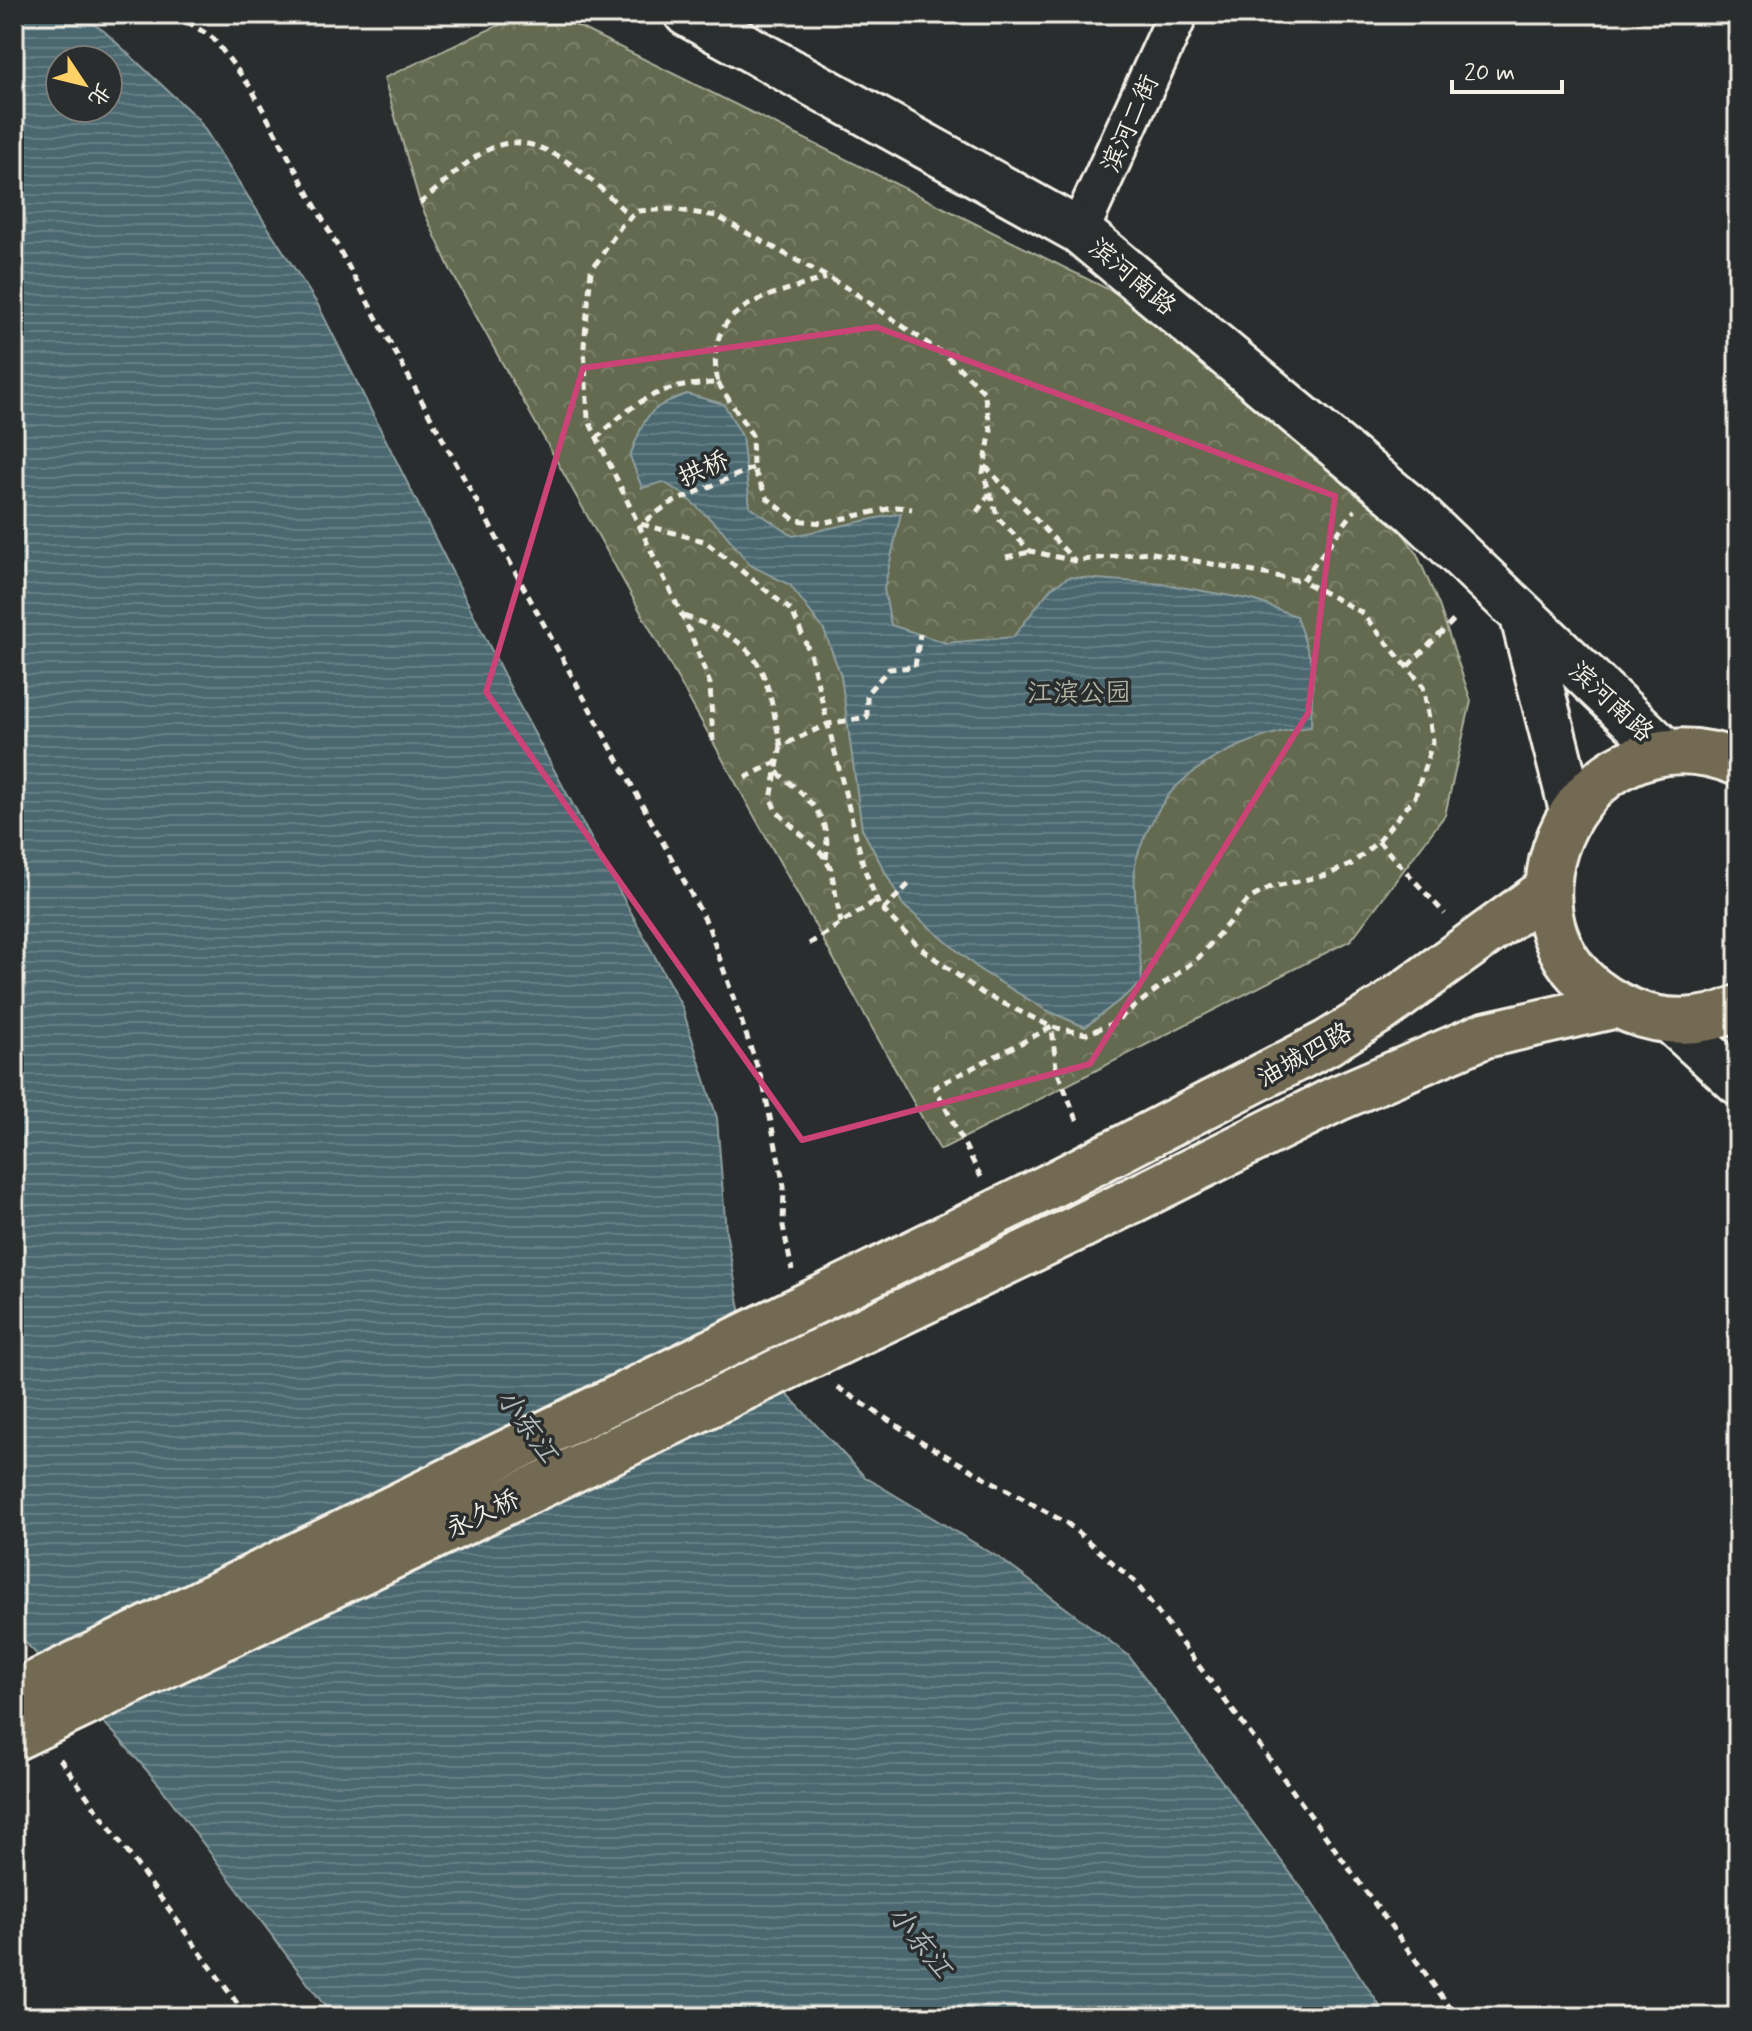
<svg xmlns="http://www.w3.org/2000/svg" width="1752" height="2031" font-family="Mynerve,'LXGW WenKai TC',sans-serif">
	<defs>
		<pattern id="park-crowns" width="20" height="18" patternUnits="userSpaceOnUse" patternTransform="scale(2)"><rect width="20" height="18" fill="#646a50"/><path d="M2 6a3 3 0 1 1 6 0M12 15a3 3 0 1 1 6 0" fill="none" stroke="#7b8069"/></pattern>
		<pattern id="water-rules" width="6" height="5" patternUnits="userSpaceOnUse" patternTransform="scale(2)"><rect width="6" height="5" fill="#4b686f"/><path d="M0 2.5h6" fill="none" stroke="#667e84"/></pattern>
	</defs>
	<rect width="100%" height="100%" fill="#2a2d2e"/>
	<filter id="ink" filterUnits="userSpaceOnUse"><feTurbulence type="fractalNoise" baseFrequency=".0125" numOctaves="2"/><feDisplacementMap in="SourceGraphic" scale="16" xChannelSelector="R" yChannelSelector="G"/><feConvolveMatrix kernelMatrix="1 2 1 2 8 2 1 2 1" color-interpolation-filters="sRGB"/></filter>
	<g filter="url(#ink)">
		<path fill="url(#park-crowns)" stroke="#acae9c" stroke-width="2" d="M523 14H553L1154 312 1361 474 1416 552 1439 605 1471 701 1445 815 1351 940 940 1150 451 271 420 203 384 78Z"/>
		<path fill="url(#water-rules)" stroke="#8f9f9f" stroke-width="2" fill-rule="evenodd" d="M14 14H78L104 31 198 119 318 305 518 703 682 1007 717 1118 726 1232 748 1353 865 1477 1001 1559 1128 1655 1306 1894 1387 2017H333L157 1782 115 1734 14 1631ZM60 60H108V108H60Z
			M687 394 724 404 742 436 750 507 793 536 901 513 884 589 891 625 946 643 1013 637 1051 588 1069 577 1164 584 1253 600 1296 616 1313 666 1311 727C1266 731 1212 753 1178 785 1160 801 1143 837 1136 860 1131 881 1141 957 1142 983L1085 1027 1046 1010 980 970 903 905 862 829 841 676 824 630 790 585 750 565 722 530 683 494 663 482 642 488 630 456C645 417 647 407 687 394Z"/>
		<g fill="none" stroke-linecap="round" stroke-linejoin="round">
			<g stroke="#f4f1e8" stroke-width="44">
				<path id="street" d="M1079 231 1178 14"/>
			</g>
			<g stroke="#f4f1e8" stroke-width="50">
				<path id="secondary" d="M687 14 1079 231 1414 511 1666 752
					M1523 617 1572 810
					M1671 1021 1738 1082"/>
			</g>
			<g stroke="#f4f1e8" stroke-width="50">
				<path id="primary" d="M1738 763C1570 695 1467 944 1631 1011 1666 1025 1704 1024 1738 1008
					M1042 1190 1327 1043 1384 1008 1548 889
					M1081 1226 1336 1099 1485 1035 1617 1005"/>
			</g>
			<path stroke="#f4f1e8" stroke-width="5" stroke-dasharray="8 6" stroke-linecap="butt" d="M175 14 213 38 251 88 708 925 763 1083 784 1186 783 1226 792 1270
				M420 203C443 185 467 158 494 147 543 126 600 188 631 217
				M718 383 752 435 753 468 767 498 795 520 822 523 897 507 912 509
				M596 439C637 399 660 384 718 383 701 303 768 297 826 278
				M985 466 1074 560
				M753 468 669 504 641 524 704 541 792 611 810 653 864 868 879 906 918 946 982 993 1052 1027 1086 1034 1112 1024 1199 957 1249 899 1271 887 1327 875 1352 864 1378 841 1415 797 1433 741 1423 686 1361 612 1302 581
				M977 512 990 493
				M1006 557 1030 552
				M684 616C765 644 764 667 781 746L828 724 867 717V693L889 669 915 667 920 634
				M1408 666 1454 620
				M713 741 710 684 690 632 588 419 584 346 591 271 621 226 638 211 672 209 716 216 849 289 949 358 984 392 991 430 983 473 998 518 1030 551 1075 561 1148 552 1302 581 1355 510
				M781 746 771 799 776 811 822 854 831 869 841 923
				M777 772C809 800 832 814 826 860
				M745 778 778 761
				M1378 841 1445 914
				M883 910 911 882
				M809 944 877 900
				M981 1177 935 1087 1052 1027 1056 1068 1079 1125
				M837 1387 927 1445 1068 1524 1135 1582 1268 1757 1457 2017
				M60 1759 247 2017"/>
			<use href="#street" stroke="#2a2d2e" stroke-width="38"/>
			<use href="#secondary" stroke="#2a2d2e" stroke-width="44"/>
			<use href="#primary" stroke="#736b52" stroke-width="44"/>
			<g stroke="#f4f1e8" stroke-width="50" stroke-linecap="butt">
				<path id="primary-bridge" d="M14 1694 1042 1190
					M14 1738 1081 1226"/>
			</g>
			<use href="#primary-bridge" stroke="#736b52" stroke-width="44"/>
		</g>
	</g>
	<path fill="none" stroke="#cc4377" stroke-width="6" stroke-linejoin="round" d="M876 327 1335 496 1308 713 1090 1064 802 1140 486 692 583 368Z"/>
	<g text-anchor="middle" stroke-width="7" stroke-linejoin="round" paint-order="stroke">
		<g font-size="26" fill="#f4f1e8" stroke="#2a2d2e">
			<text transform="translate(1129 123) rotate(-66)" y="9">滨河二街</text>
			<text transform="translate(1133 276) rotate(40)" y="9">滨河南路</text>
			<text transform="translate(703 468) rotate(-24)" y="9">拱桥</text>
			<text transform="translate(1612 701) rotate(43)" y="9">滨河南路</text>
			<text transform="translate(1304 1054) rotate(-29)" y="9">油城四路</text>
			<text transform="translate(482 1513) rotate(-26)" y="9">永久桥</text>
		</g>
		<g font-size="26" fill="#b3b4a4" stroke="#2a2d2e">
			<text x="1079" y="701">江滨公园</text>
		</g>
		<g font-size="28" font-style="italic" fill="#b0bab8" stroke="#2a2d2e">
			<text transform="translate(528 1425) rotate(54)" y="10">小东江</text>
			<text transform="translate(921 1941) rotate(51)" y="10">小东江</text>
		</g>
	</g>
	<rect width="1752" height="2031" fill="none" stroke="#2a2d2e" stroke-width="48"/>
	<rect x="24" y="24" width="1704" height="1983" fill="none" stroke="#f4f1e8" stroke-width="3" filter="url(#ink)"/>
	<g transform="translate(84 84) rotate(125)"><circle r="38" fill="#2a2d2e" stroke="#7b7b78" stroke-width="2"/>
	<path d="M0-6L14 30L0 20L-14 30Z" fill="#ffd166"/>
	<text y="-12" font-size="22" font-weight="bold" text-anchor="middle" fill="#f4f1e8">北</text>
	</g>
	<path d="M1452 80v12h110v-12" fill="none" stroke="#f4f1e8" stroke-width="4"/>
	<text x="1464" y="80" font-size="24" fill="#f4f1e8" stroke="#2a2d2e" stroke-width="6" paint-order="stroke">20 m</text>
</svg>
